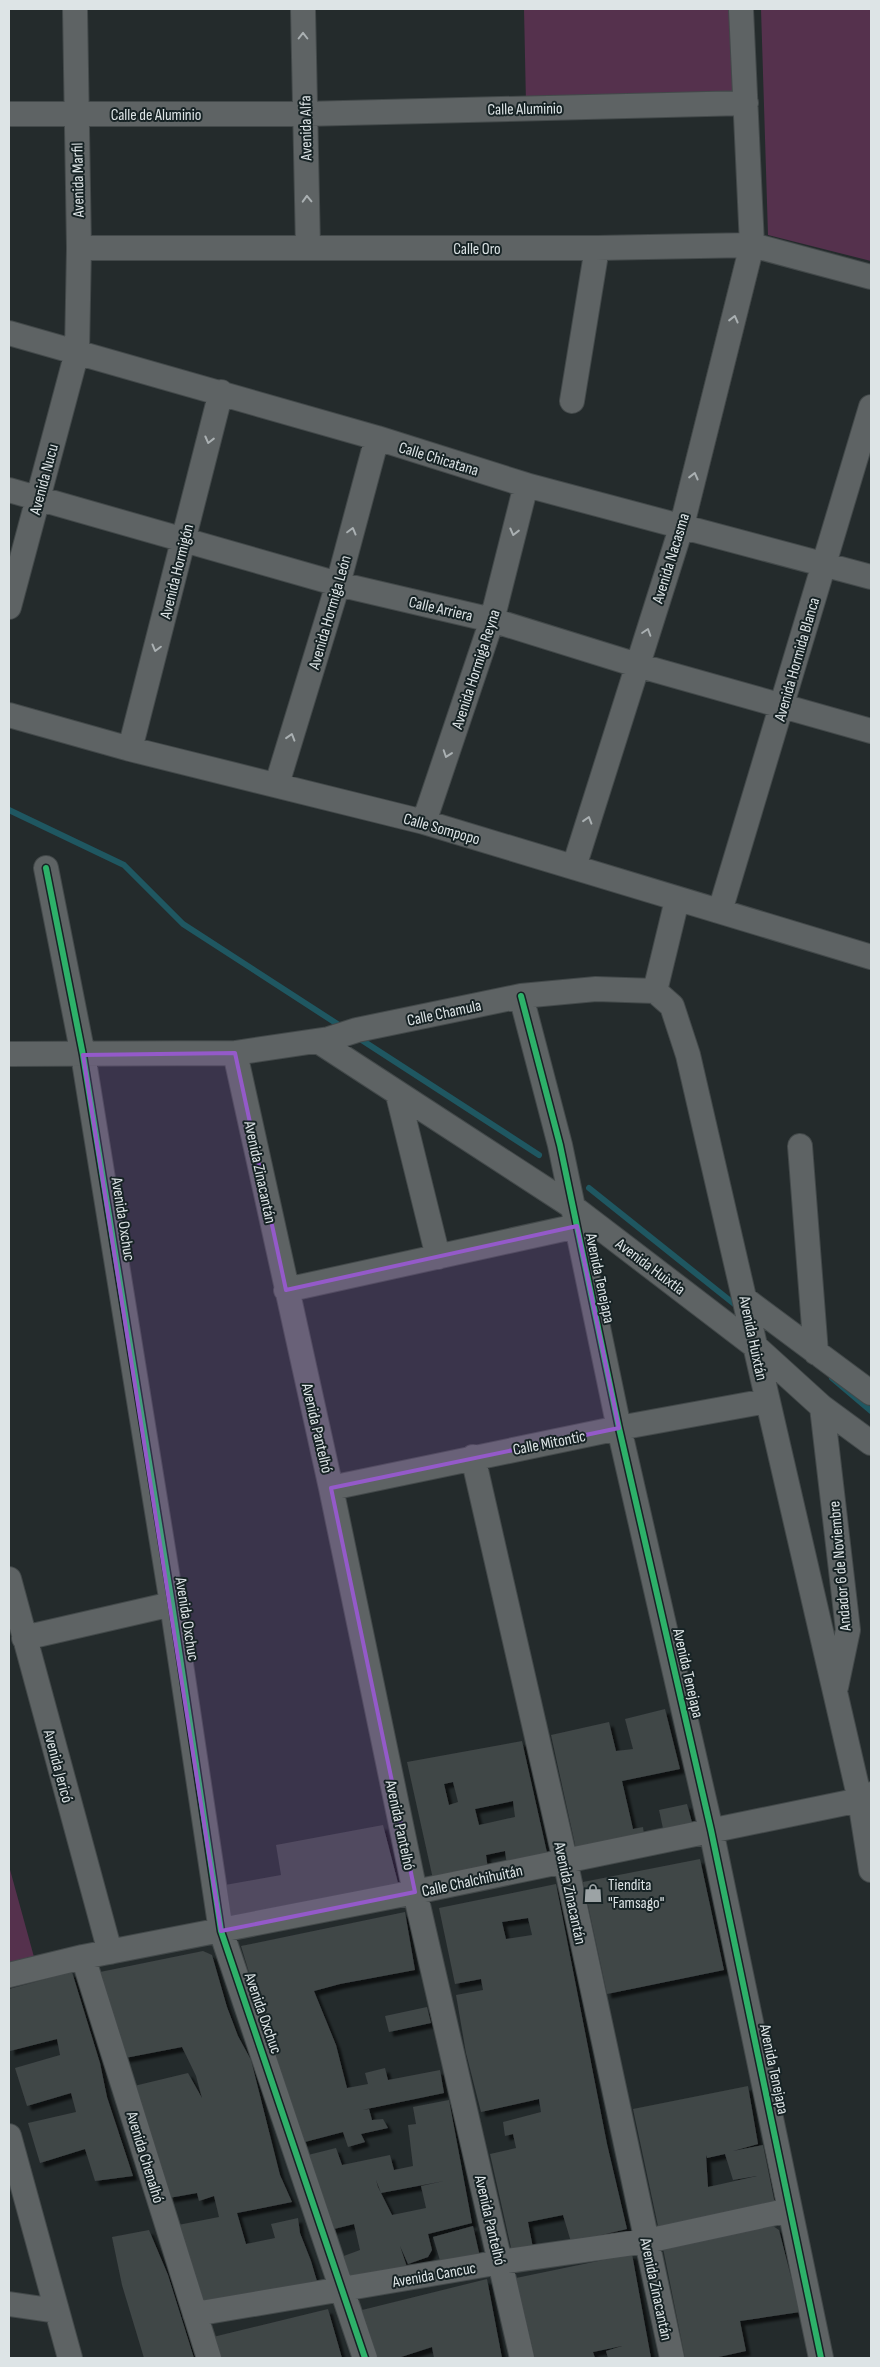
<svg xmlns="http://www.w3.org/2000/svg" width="880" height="2367" font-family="'Sofia Sans Condensed',sans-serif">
	<defs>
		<filter id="shadow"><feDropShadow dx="4.5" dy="4.5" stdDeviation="1" flood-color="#0009"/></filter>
	</defs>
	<rect width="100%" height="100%" fill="#242b2c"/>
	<path fill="#55314d" d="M524 9H734L741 100 526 104Z
		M761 9H871V261L768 235Z
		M9 1866 34 1957 9 1967Z"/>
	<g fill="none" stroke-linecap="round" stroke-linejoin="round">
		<path stroke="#1f5761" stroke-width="6" d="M9 810 124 865 183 924 342 1027
			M357 1037 539 1155
			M589 1188 738 1307
			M832 1378 871 1411"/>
	</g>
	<path fill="#404647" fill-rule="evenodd" filter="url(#shadow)" d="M665 1709 680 1769 622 1781 633 1829 643 1827 644 1835 576 1849 551 1735 609 1722 616 1751 633 1749 625 1719Z
		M522 1741 548 1857 507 1865 505 1851 486 1855 488 1869 433 1879 407 1762ZM453 1782 458 1802 449 1805 444 1784ZM513 1801 515 1817 479 1825 475 1809Z
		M687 1804 693 1826 664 1833 659 1810Z
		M383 1825 398 1883 229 1917 225 1885 281 1875 276 1845Z
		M700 1859 724 1970 607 1994 583 1882Z
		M556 1884 607 2144 627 2229 571 2242 563 2215 528 2222 533 2248 512 2252 490 2154 516 2148 513 2134 505 2136 503 2122 541 2112 539 2099 481 2112 466 2053 456 1995 483 1990 481 1979 455 1984 439 1908ZM528 1918 532 1935 506 1939 502 1922Z
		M405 1912 415 1970 340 1984 314 1991 336 2045 347 2088 368 2084 365 2073 385 2068 388 2080 440 2070 444 2093 362 2110 369 2109 372 2120 383 2119 388 2128 361 2134 365 2142 348 2147 343 2132 301 2143 241 1946Z
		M203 1951 212 1955 227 2007 238 2036 251 2060 280 2175 292 2202 237 2213 246 2244 275 2238 271 2224 298 2218 300 2233 311 2261 319 2288 204 2308 178 2225 219 2217 214 2196 199 2201 197 2193 169 2198 162 2169 134 2086 188 2073 202 2098 196 2076 182 2047 125 2058 97 1979 100 1972Z
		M72 1972 100 2063 107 2097 133 2176 95 2181 85 2149 40 2163 28 2123 76 2112 71 2093 27 2106 15 2068 60 2055 57 2039 10 2051 9 1989Z
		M427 2007 431 2023 389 2032 385 2016Z
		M748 2086 758 2144 733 2151 763 2145 775 2204 658 2226 633 2109ZM725 2154 733 2180 757 2176 708 2187 706 2155 707 2158Z
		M449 2100 472 2223 428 2234 432 2250 428 2257 408 2264 400 2246 409 2273 348 2284 341 2257 360 2250 354 2224 330 2230 308 2155 336 2148 342 2165 390 2155 394 2170 413 2166 408 2125 416 2124 413 2107ZM376 2180 381 2193 444 2181 421 2186 426 2208 392 2215 378 2187Z
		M473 2226 480 2257 441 2264 433 2237Z
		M773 2226 779 2230 800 2312 740 2321 746 2351 714 2358H685L663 2248Z
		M149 2230 168 2275 194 2358H144L122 2285 112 2237Z
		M632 2254 651 2358H608L606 2351 622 2346 593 2352 595 2358H535L516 2278Z
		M487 2279 502 2358H434L432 2347 398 2358H372L358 2311Z
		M328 2309 342 2358H219L213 2337Z"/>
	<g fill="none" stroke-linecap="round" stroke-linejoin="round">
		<g stroke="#43494a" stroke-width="26">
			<path id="street" d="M303 9 308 248
				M9 114H304L746 103
				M79 248H597L752 245 871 277
				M9 333 377 438 526 485 871 577
				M572 401 597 248
				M9 490 338 584 492 620 637 665 871 731
				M9 607 77 352 79 248 75 9
				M9 715 130 749 424 822 871 957
				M130 749 221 392
				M277 784 338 584 377 438
				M424 822 492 620 526 485
				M574 867 682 525 752 245 741 9
				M46 868 83 1055 172 1604 221 1931 365 2358
				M720 911 871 407
				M655 991 672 1006 688 1055 860 1800 871 1870
				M655 991 677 900
				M521 996 560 1145 619 1428 711 1830 821 2358
				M318 1041 573 1207 756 1347 822 1407 871 1443
				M235 1053 331 1488 415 1892 522 2358
				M9 1054 235 1053 329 1039 357 1030 521 996 596 989 655 991
				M398 1095 438 1257
				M800 1146 816 1353
				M286 1290 577 1226
				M746 1300 871 1393
				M822 1407 848 1630 836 1687
				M473 1457 565 1860 672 2358
				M331 1488 619 1428 767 1401
				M9 1579 110 1952
				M24 1638 172 1604
				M83 1957 209 2358
				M9 1975 83 1957 415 1892 860 1800 871 1794
				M9 2136 70 2358
				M9 2304 57 2311
				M195 2314 501 2262 647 2241 790 2210"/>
		</g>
		<use href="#street" stroke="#5e6364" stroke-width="24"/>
		<g stroke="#172325" stroke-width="9">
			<path id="cycleway" d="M46 868 83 1055 172 1604 221 1931 365 2358
				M521 996 560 1145 619 1428 711 1830 821 2358"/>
		</g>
		<use href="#cycleway" stroke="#2db169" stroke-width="6"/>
	</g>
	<defs><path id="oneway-chevron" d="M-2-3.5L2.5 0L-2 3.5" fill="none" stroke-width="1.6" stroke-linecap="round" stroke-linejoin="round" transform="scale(1.25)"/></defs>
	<g stroke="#aab0b2">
		<use href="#oneway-chevron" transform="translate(303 36) rotate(-90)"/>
		<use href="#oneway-chevron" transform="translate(307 199) rotate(-92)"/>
		<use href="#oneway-chevron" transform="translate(734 319) rotate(-76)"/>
		<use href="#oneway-chevron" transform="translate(209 440) rotate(104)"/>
		<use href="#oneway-chevron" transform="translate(694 476) rotate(-76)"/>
		<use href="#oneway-chevron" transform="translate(352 531) rotate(-75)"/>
		<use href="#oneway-chevron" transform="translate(514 532) rotate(104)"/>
		<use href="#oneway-chevron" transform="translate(647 632) rotate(-72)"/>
		<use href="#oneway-chevron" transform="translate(156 648) rotate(105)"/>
		<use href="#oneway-chevron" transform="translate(291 737) rotate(-73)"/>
		<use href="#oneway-chevron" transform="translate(447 754) rotate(109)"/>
		<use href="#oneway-chevron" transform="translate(588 820) rotate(-73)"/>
	</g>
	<path fill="#945ac9" fill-opacity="0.2" stroke="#945ac9" stroke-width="4" stroke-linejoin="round" d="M235 1053 286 1290 577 1226 619 1428 331 1488 415 1892 221 1931 83 1055Z"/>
	<defs>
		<g id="shop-bare" transform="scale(1.5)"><path d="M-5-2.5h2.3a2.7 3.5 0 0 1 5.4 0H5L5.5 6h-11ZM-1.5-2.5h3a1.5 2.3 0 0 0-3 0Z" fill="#9ca3a5" stroke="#172325" stroke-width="2.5" paint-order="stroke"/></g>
	</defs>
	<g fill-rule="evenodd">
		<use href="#shop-bare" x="593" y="1893"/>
	</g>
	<g text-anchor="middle" stroke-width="4" stroke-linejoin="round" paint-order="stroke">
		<g font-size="16" fill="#dde4e6" stroke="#172325">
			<text transform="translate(525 108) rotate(-1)" y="6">Calle Aluminio</text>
			<text x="156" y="120">Calle de Aluminio</text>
			<text transform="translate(305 128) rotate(-91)" y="6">Avenida Alfa</text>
			<text transform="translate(77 180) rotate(-91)" y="6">Avenida Marfil</text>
			<text x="477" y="254">Calle Oro</text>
			<text transform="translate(439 458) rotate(17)" y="6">Calle Chicatana</text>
			<text transform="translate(43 479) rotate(-75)" y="6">Avenida Nucu</text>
			<text transform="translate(670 558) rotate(-73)" y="6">Avenida Nacasma</text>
			<text transform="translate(176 571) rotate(-76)" y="6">Avenida Hormigón</text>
			<text transform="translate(441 608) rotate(13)" y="6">Calle Arriera</text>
			<text transform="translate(329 612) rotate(-74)" y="6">Avenida Hormiga León</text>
			<text transform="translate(796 659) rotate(-74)" y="6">Avenida Hormida Blanca</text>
			<text transform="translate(475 669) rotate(-72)" y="6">Avenida Hormiga Reyna</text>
			<text transform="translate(442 828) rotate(16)" y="6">Calle Sompopo</text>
			<text transform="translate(444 1012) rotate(-12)" y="6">Calle Chamula</text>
			<text transform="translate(261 1172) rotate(78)" y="6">Avenida Zinacantán</text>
			<text transform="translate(124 1219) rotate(81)" y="6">Avenida Oxchuc</text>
			<text transform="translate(651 1266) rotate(37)" y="6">Avenida Huixtla</text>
			<text transform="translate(601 1278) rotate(78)" y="6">Avenida Tenejapa</text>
			<text transform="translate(754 1338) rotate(78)" y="6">Avenida Huixtán</text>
			<text transform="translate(318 1428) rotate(77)" y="6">Avenida Pantelhó</text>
			<text transform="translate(549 1442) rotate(-11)" y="6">Calle Mitontic</text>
			<text transform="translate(839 1566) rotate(-95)" y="6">Andador 6 de Noviembre</text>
			<text transform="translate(188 1619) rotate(81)" y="6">Avenida Oxchuc</text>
			<text transform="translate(689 1673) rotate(77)" y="6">Avenida Tenejapa</text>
			<text transform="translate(59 1766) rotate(75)" y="6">Avenida Jericó</text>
			<text transform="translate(401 1825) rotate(78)" y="6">Avenida Pantelhó</text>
			<text transform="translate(472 1880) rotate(-12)" y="6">Calle Chalchihuitán</text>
			<text transform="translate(571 1893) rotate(78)" y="6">Avenida Zinacantán</text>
			<text transform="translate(264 2013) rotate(71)" y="6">Avenida Oxchuc</text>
			<text transform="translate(775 2069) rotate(78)" y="6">Avenida Tenejapa</text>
			<text transform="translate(146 2157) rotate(73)" y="6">Avenida Chenalhó</text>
			<text transform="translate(491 2220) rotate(77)" y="6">Avenida Pantelhó</text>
			<text transform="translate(434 2274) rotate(-10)" y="6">Avenida Cancuc</text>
			<text transform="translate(657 2289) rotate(78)" y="6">Avenida Zinacantán</text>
		</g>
		<g font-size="16" fill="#dde4e6" stroke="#172325" text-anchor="start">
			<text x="608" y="1890">Tiendita<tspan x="608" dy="18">"Famsago"</tspan></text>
		</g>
	</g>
	<rect width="880" height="2367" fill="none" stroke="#dde4e6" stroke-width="20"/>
</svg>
